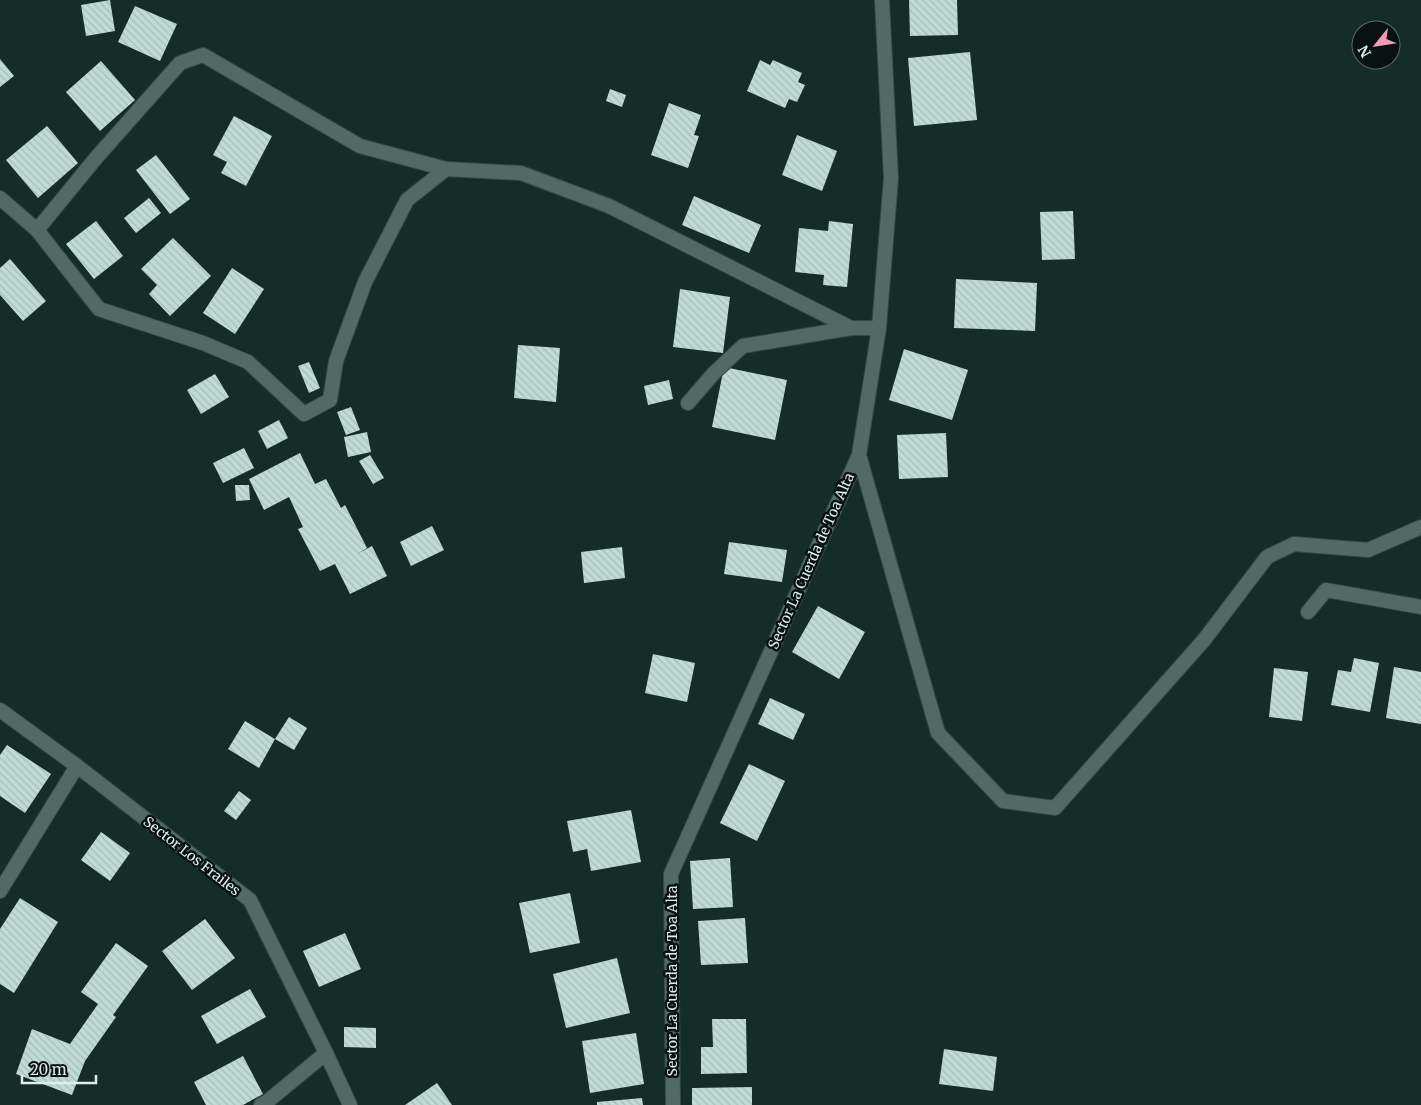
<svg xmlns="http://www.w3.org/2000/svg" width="1421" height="1105" font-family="Merriweather,serif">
	<defs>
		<pattern id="building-back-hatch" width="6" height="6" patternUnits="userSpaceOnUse" patternTransform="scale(1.25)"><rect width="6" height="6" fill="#bfdbd5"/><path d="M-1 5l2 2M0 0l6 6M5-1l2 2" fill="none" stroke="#a6bdb8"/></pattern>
	</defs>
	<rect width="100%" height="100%" fill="#142d28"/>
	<path fill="url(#building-back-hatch)" d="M110 0 115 31 86 36 81 5Z
		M909 0H957L958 35 910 36Z
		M135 6 177 24 160 61 118 42Z
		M970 52 977 120 914 126 908 58Z
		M0 59 14 76 0 87Z
		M760 60 770 65 773 60 802 73 798 82 805 85 797 102 789 99 785 108 747 91Z
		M101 61 135 100 100 131 66 92Z
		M610 89 626 95 622 107 606 101Z
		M669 103 701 115 694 135 699 136 688 168 651 155Z
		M234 116 272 136 246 186 221 173 227 162 213 155Z
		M47 126 78 163 38 198 6 160Z
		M797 135 837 151 822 191 782 175Z
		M156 155 190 199 170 214 136 170Z
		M694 196 761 225 749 253 682 225Z
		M149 198 161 213 136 233 124 218Z
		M1073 211 1075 259 1042 260 1040 212Z
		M96 221 123 256 94 279 66 244Z
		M829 221 853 224 847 287 823 285 824 275 795 272 799 228 828 231Z
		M173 238 211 276 170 316 149 294 157 285 141 269Z
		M10 259 46 301 23 321 0 295V268Z
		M232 268 264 289 235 334 203 313Z
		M956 279 1037 283 1035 331 954 328Z
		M680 289 730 297 723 353 673 347Z
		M518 345 560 348 556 402 514 398Z
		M904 349 968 370 952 420 889 400Z
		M309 362 320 388 309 393 298 366Z
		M724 367 787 380 775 440 712 427Z
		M215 374 229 397 201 414 187 390Z
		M669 380 673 399 648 405 644 386Z
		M351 407 360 430 346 435 337 412Z
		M279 420 288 438 267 449 258 431Z
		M367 432 371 452 348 457 344 437Z
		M946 433 948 477 899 479 897 435Z
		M244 448 254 468 223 483 213 463Z
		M300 453 315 484 326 479 341 508 345 505 367 548 357 554 372 546 387 576 350 594 335 564 320 571 298 529 303 527 289 497 264 510 249 479Z
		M370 455 384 478 373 484 359 461Z
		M235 485H249L250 500 236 501Z
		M432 526 444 550 411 566 400 542Z
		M729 542 787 550 782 582 724 574Z
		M622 547 625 578 584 583 581 552Z
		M818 606 865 632 839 679 792 652Z
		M653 654 695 663 687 702 645 693Z
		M1354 658 1379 663 1370 712 1331 705 1338 670 1351 672Z
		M1394 667 1421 672V724L1386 718Z
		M1274 668 1308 672 1302 721 1269 717Z
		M770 698 805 714 793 740 758 724Z
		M289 717 307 728 294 750 275 739Z
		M245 721 275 739 259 768 228 749Z
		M7 745 51 774 25 813 0 796V755Z
		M749 764 785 781 757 841 720 823Z
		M239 791 251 800 236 820 224 811Z
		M631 810 641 862 591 871 587 849 573 852 567 821Z
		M101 832 130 853 110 881 81 860Z
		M730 858 733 907 693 909 690 861Z
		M570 893 580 943 530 953 519 903Z
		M20 898 58 922 14 993 0 984V929Z
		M745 918 748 963 701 965 698 921Z
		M205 919 235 958 192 990 162 951Z
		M345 933 361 969 319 987 303 951Z
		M116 943 148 966 113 1015 116 1017 85 1061 72 1095 16 1074 32 1029 70 1044 98 1004 81 992Z
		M617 958 630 1013 566 1028 553 974Z
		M250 989 266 1017 217 1044 201 1016Z
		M712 1019H746L747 1073 701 1074V1047H713Z
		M344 1027 376 1028V1048L344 1047Z
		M636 1033 644 1084 590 1093 582 1041Z
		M944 1049 997 1057 993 1091 939 1084Z
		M243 1056 263 1094 243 1105H206L194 1082Z
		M437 1083 452 1105H405Z
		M752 1087V1105H692V1088Z
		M642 1098 643 1105H597V1102Z"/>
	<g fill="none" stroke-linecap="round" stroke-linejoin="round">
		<g stroke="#364945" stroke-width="16">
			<path id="service" d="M688 403 714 373 743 346 851 328
				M261 1105 268 1101 326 1053"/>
		</g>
		<g stroke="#364945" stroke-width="16">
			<path id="minor" d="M0 198 37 230 99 309 203 343 248 362 304 414 330 400 336 361 365 282 407 200 446 169
				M37 230 96 158 180 63 203 55 360 146 446 169 521 173 609 206 851 328H879
				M859 455 938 733 1003 801 1055 808 1204 640 1267 557 1294 544 1368 550 1421 527
				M1308 612 1326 590 1421 607
				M0 710 77 766 250 900 326 1053 350 1105
				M0 891 77 766
				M673 1105 671 874 859 455 879 328 891 178 882 0"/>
		</g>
		<use href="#service" stroke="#516a65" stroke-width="14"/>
		<use href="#minor" stroke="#516a65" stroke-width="14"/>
	</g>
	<g text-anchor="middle" stroke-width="5" stroke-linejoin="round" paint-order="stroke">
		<g font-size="14" fill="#dfedea" stroke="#081311">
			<text transform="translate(811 561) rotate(-66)" y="5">Sector La Cuerda de Toa Alta</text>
			<text transform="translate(192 856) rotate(38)" y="5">Sector Los Frailes</text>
			<text transform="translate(672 981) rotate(-90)" y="5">Sector La Cuerda de Toa Alta</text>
		</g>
	</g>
	<g transform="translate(1376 45) rotate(240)"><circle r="24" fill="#081311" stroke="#5e6a68"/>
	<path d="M0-4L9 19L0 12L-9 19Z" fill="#f19ab4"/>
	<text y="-8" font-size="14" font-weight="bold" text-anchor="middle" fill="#dfedea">N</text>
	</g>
	<path d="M22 1075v8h74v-8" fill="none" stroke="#dfedea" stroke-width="2.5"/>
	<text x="30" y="1075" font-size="15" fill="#dfedea" stroke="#081311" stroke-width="4" paint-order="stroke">20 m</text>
</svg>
